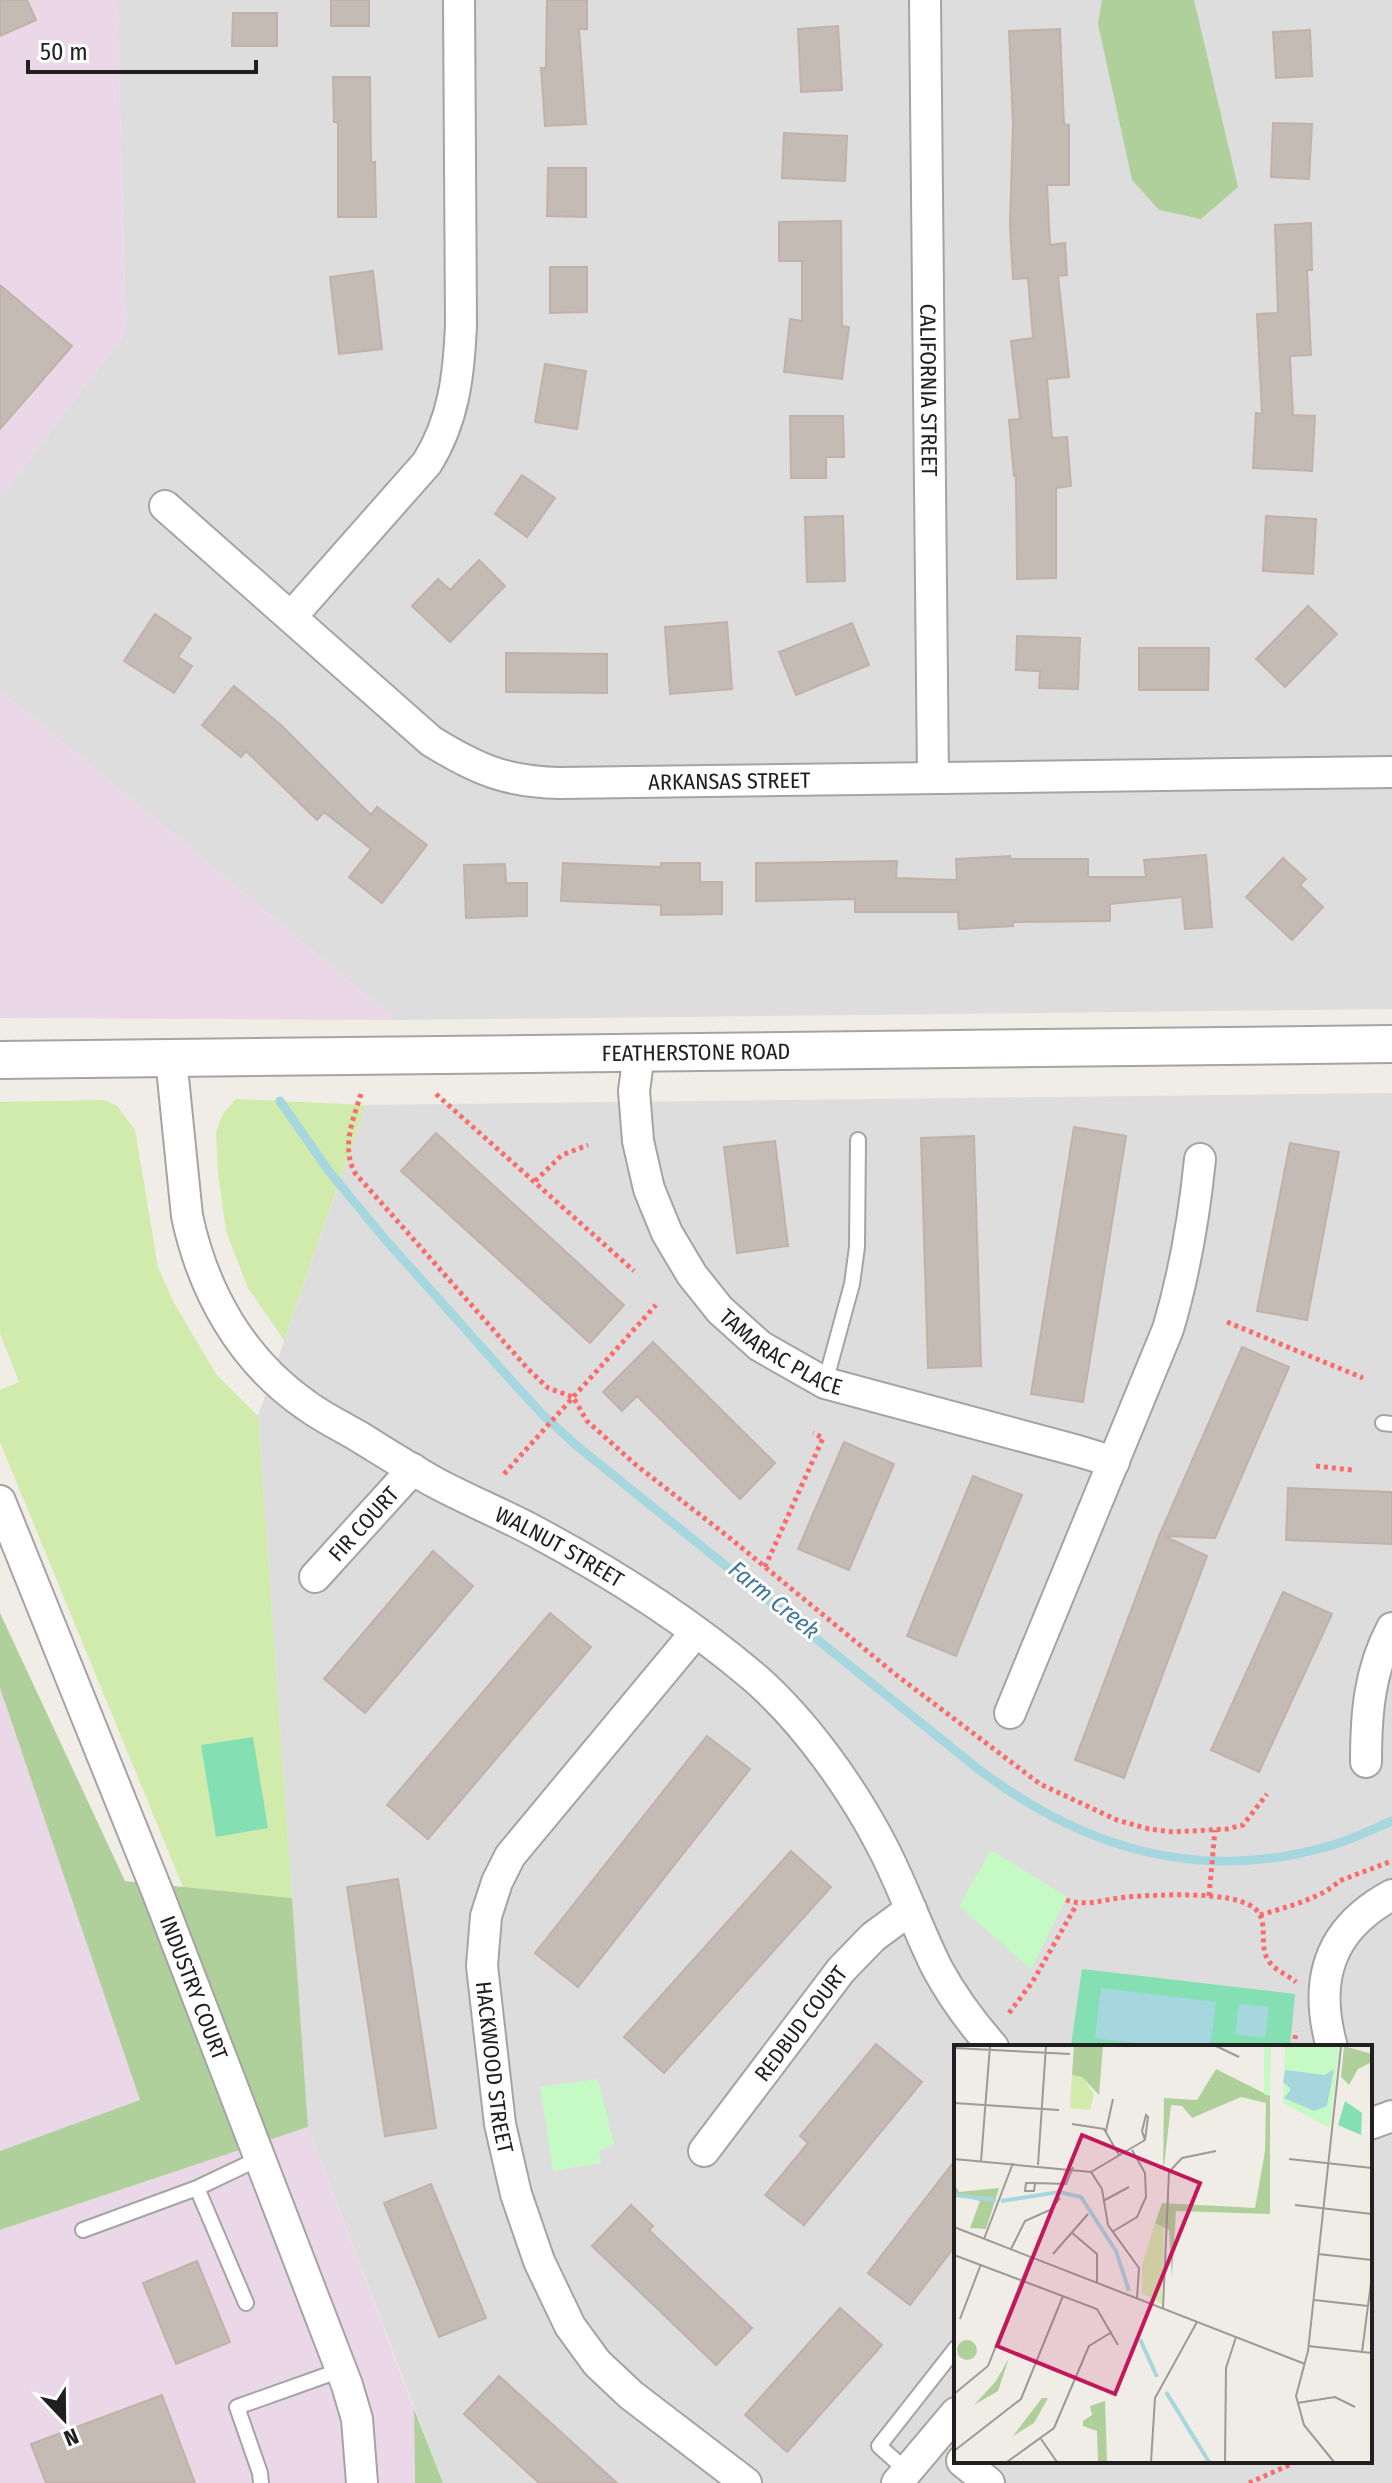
<svg xmlns="http://www.w3.org/2000/svg" width="1392" height="2483" font-family="'Fira Sans Condensed',sans-serif">
	<rect width="100%" height="100%" fill="#f0ece6"/>
	<path fill="#dedddd" fill-rule="evenodd" d="M117 0H1392V1009L396 1020 0 690V498L126 332Z
		M1392 1093V2483H443L308 2127 258 1416 366 1105ZM956 2047H1370V2461H956Z"/>
	<path fill="#ead8e8" d="M0 0H117L126 332 0 498Z
		M0 690 396 1020 0 1018Z
		M0 1688 141 2100 0 2151Z
		M308 2127 414 2409 415 2483H0V2230Z"/>
	<path fill="#d1ebac" d="M236 1099 366 1105 284 1340 248 1288 226 1231 218 1172 216 1133 222 1115Z
		M105 1100 117 1106 135 1130 158 1267 174 1303 216 1374 258 1416 292 1898 183 1887 0 1442V1390L19 1382 0 1333V1102Z"/>
	<path fill="#b0d09b" d="M1102 0H1194L1238 187 1201 219 1159 210 1132 180 1098 24Z
		M0 1613 125 1881 292 1898 308 2127 0 2230V2151L140 2100 0 1688Z
		M414 2409 443 2483H415Z"/>
	<path fill="#c5fac4" d="M991 1850 1067 1897 1031 1969 959 1906Z
		M598 2079 614 2144 599 2151 601 2163 553 2171 540 2087Z"/>
	<path fill="#84e0b3" d="M253 1737 268 1828 216 1837 201 1745Z
		M1082 1969 1295 1994 1290 2047H1073L1071 2046Z"/>
	<path fill="#a6d7de" d="M1101 1988 1216 2002 1210 2047H1170L1095 2038Z
		M1239 2004 1269 2007 1265 2038 1235 2034Z"/>
	<g fill="none" stroke-linecap="round" stroke-linejoin="round">
		<path stroke="#a6d7de" stroke-width="9" d="M280 1101 328 1170 384 1238 519 1389 544 1416 577 1446 977 1768C1082 1848 1198 1884 1329 1846 1351 1840 1371 1830 1392 1821"/>
	</g>
	<path fill="#c5bbb5" stroke="#c2b1a8" stroke-width="2" d="M0 0H27L36 20 0 36Z
		M331 0H369V26H331Z
		M547 0H587V29H579L586 124 545 126 541 68H546Z
		M233 13H277V46H232Z
		M838 26 842 90 801 92 798 29Z
		M1060 29 1064 124 1069 125V185H1047L1050 245 1065 243 1067 275 1058 276 1069 377 1047 379 1052 438 1067 437 1071 486 1056 488V578L1017 579 1016 475 1014 476 1009 420 1020 419 1011 341 1033 338 1028 278 1013 279 1010 225 1013 124 1009 31Z
		M1310 30 1312 76 1276 78 1273 32Z
		M333 77H370L371 162H375L376 217H338V122H334Z
		M1273 123 1312 124 1309 179 1271 177Z
		M784 133 847 136 845 181 782 178Z
		M548 168H586V217L547 216Z
		M841 221 842 326 849 327 842 379 784 372 790 319 802 321V261H779V222Z
		M1311 223 1312 270H1307L1311 355 1290 356 1293 415 1315 416 1312 471 1253 468 1256 413 1262 414 1257 314 1278 313 1275 225Z
		M550 267H587V312L550 313Z
		M373 271 382 349 339 354 330 277Z
		M0 285 72 346 0 429Z
		M545 364 586 371 577 429 535 422Z
		M790 416H843L844 457H826V478H791Z
		M522 475 555 498 527 537 495 514Z
		M843 516 845 581 807 582 805 517Z
		M1266 516 1316 519 1313 574 1263 571Z
		M479 560 505 586 450 642 412 606 438 579 450 590Z
		M1308 606 1337 634 1285 687 1256 659Z
		M155 614 191 638 178 657 192 666 174 693 124 661Z
		M727 622 732 689 670 694 665 627Z
		M852 623 869 665 796 695 779 652Z
		M1017 636 1080 638 1078 689 1039 688 1040 671 1016 670Z
		M1139 648H1209L1208 690H1139Z
		M506 653 607 654V693L506 692Z
		M234 686 281 725 371 815 377 807 427 845 382 903 349 877 371 849 324 812 317 820 246 751 241 757 202 725Z
		M1206 855 1212 927 1185 929 1182 897 1110 904V921L1013 922V926L959 929 958 912H855V899L756 901V863L897 861 896 878 957 880 956 859 1010 856V859H1088V877H1146L1144 860Z
		M1283 858 1306 879 1300 885 1323 907 1292 940 1246 897Z
		M563 863 661 867V863H700V882H722V914L661 915V905L561 901Z
		M505 864 506 883H527V916L466 918 464 865Z
		M1074 1127 1126 1136 1083 1402 1031 1394Z
		M436 1133 624 1305 590 1343 401 1171Z
		M974 1136 981 1366 928 1368 921 1138Z
		M775 1141 788 1246 737 1253 724 1147Z
		M1290 1143 1339 1152 1307 1320 1257 1311Z
		M653 1342 775 1463 740 1499 637 1396 622 1411 603 1392Z
		M1242 1347 1289 1367 1215 1538 1164 1536 1207 1556 1124 1778 1075 1760 1159 1536Z
		M844 1442 894 1464 849 1570 798 1549Z
		M973 1476 1022 1495 956 1656 907 1636Z
		M1288 1488 1392 1492V1544L1286 1540Z
		M433 1551 473 1586 365 1713 324 1679Z
		M1283 1592 1332 1614 1259 1772 1211 1750Z
		M550 1613 591 1647 428 1839 387 1805Z
		M707 1736 750 1769 578 1987 535 1953Z
		M791 1851 831 1887 664 2073 624 2037Z
		M398 1879 436 2128 385 2136 347 1887Z
		M876 2044 922 2082 804 2225 765 2195 808 2143 800 2136Z
		M956 2159V2245L910 2305 868 2273Z
		M431 2184 486 2318 439 2337 384 2203Z
		M631 2205 653 2226 649 2230 752 2328 716 2365 592 2246Z
		M197 2261 230 2342 176 2364 143 2283Z
		M840 2308 882 2345 787 2452 745 2415Z
		M499 2376 617 2483H539L464 2414Z
		M162 2395 195 2483H46L31 2444Z"/>
	<g fill="none" stroke-linecap="round" stroke-linejoin="round">
		<g stroke="#a4a4a4" stroke-width="18">
			<path id="service" d="M825 1383 852 1284 857 1247 858 1140
				M1383 1423 1392 1424
				M83 2230 197 2188
				M246 2303 197 2188 260 2158
				M908 2472 879 2446 956 2348
				M261 2483 260 2473 237 2407 341 2370"/>
		</g>
		<g stroke="#a4a4a4" stroke-width="34">
			<g id="minor">
				<path id="s1" d="M925 0 933 778"/>
				<path id="s2" d="M165 506 431 741C476 769 506 782 560 783L1392 772"/>
				<path d="M291 617 427 463C454 420 459 374 461 324L459 0"/>
				<path id="s3" d="M639 1053 634 1091 638 1141 649 1189 667 1233 692 1275 720 1310 760 1346 825 1383 1078 1451 1114 1462"/>
				<path id="s4" d="M171 1058 187 1216C203 1291 241 1360 306 1405 322 1417 341 1426 358 1436 384 1452 409 1468 436 1483 468 1500 502 1514 534 1531 611 1572 688 1621 755 1678 805 1722 852 1788 882 1846 903 1886 917 1928 937 1968 952 1996 972 2023 993 2047"/>
				<path id="s5" d="M0 1501 157 1891 347 2385 357 2419 362 2483"/>
				<path id="s6" d="M315 1577 413 1469"/>
				<path id="s7" d="M696 1632 510 1856 497 1882 486 1916 482 1966 500 2124 516 2194 539 2261 570 2326 597 2363 631 2395 746 2483"/>
				<path d="M1010 1713 1168 1329C1185 1272 1194 1219 1200 1159"/>
				<path d="M1366 1762C1366 1715 1369 1671 1392 1628"/>
				<path d="M1332 2047C1313 1980 1329 1929 1392 1895"/>
				<path d="M1370 2124 1392 2116"/>
				<path id="s8" d="M704 2151 841 1970 873 1937 911 1909"/>
				<path d="M962 2461 989 2483"/>
				<path d="M897 2483 956 2413"/>
			</g>
		</g>
		<g stroke="#a4a4a4" stroke-width="40">
			<g id="tertiary">
				<path id="s9" d="M0 1060 1392 1044"/>
			</g>
		</g>
		<path stroke="#fb6d6d" stroke-width="5" stroke-dasharray="4 4" stroke-linecap="butt" d="M361 1094C353 1120 341 1147 355 1173L527 1368 548 1388 573 1397 587 1421 636 1465 731 1539 895 1674 1040 1784 1117 1820 1149 1829 1173 1832 1227 1829 1243 1825 1267 1794
			M436 1094 634 1271
			M535 1181 562 1155 588 1145
			M1227 1322 1363 1378
			M1316 1466 1352 1470
			M504 1474 656 1305
			M765 1567 823 1438 813 1433
			M1209 1896 1215 1830
			M1066 1900C1087 1907 1105 1899 1127 1897 1154 1895 1232 1890 1254 1908 1270 1920 1258 1944 1268 1960 1275 1971 1287 1974 1296 1982
			M1260 1915C1283 1908 1323 1898 1339 1881L1392 1861
			M1009 2013 1033 1981 1077 1904
			M1294 2047 1296 2031
			M1370 2311 1377 2309
			M1249 2483 1298 2461"/>
		<use href="#service" stroke="#fff" stroke-width="14"/>
		<use href="#minor" stroke="#fff" stroke-width="30"/>
		<use href="#tertiary" stroke="#fff" stroke-width="36"/>
	</g>
	<g text-anchor="middle" stroke-width="6" stroke-linejoin="round" paint-order="stroke">
		<g font-size="22" fill="#202020" stroke="#fff">
			<text dy="8" stroke="none"><textPath href="#s1" startOffset="390">CALIFORNIA STREET</textPath></text>
			<text dy="8" stroke="none"><textPath href="#s2" startOffset="662">ARKANSAS STREET</textPath></text>
			<text dy="8" stroke="none"><textPath href="#s9" startOffset="696">FEATHERSTONE ROAD</textPath></text>
			<text dy="8" stroke="none"><textPath href="#s3" startOffset="354">TAMARAC PLACE</textPath></text>
			<text dy="8" stroke="none"><textPath href="#s6" startOffset="72">FIR COURT</textPath></text>
			<text dy="8" stroke="none"><textPath href="#s4" startOffset="678">WALNUT STREET</textPath></text>
			<text dy="8" stroke="none"><textPath href="#s5" startOffset="524">INDUSTRY COURT</textPath></text>
			<text dy="8" stroke="none"><textPath href="#s8" startOffset="160">REDBUD COURT</textPath></text>
			<text dy="8" stroke="none"><textPath href="#s7" startOffset="508">HACKWOOD STREET</textPath></text>
		</g>
		<g font-size="24" font-style="italic" fill="#417799" stroke="#fff">
			<text transform="translate(774 1600) rotate(39)" y="8">Farm Creek</text>
		</g>
	</g>
	<g transform="translate(954 2045)">
		<rect width="418" height="418" fill="#f0ece6"/>
		<path d="M118 30 128 32 140 49 136 65 116 63ZM201 178 210 183 208 259 188 248V220Z" fill="#d1ebac"/>
		<path d="M120 1H149L145 50 128 32 118 30ZM390 1 418 9V17L404 24 395 40 387 32ZM262 24 316 51V169L222 166 218 233 215 185 201 178 208 158 301 163 311 106 312 58 287 52 238 73 228 61 217 60 209 130 210 53 243 55ZM0 138 5 147 45 143 32 184 16 183 26 156 0 150ZM3 305a10 10 0 1 1 20 0a10 10 0 1 1-20 0ZM55 313 44 346 20 360 42 336ZM88 353H94L80 378 59 391ZM151 356 153 417H144L143 386 129 381V376L138 370 136 361Z" fill="#b0d09b"/>
		<path d="M310 1H317L316 51 310 49ZM331 1H385L376 83 329 58Z" fill="#c5fac4"/>
		<path d="M391 56 408 68 407 90 384 80Z" fill="#84e0b3"/>
		<path d="M380 24 373 61 360 66 330 53 337 44 329 37 331 25 371 30Z" fill="#a6d7de"/>
		<path fill="none" stroke="#a6d7de" stroke-width="4" d="M0 150 42 155M47 156 105 147 127 152 162 206 175 246M186 294 203 332M212 347 255 417"/>
		<path fill="none" stroke="#9d9a97" stroke-width="2" d="M262 1 285 12M0 3 116 9M0 58 105 65M192 70 194 72 191 95 188 86ZM118 79 150 84 165 110M152 86 159 54M0 114 137 127 148 144 154 180 185 223 183 253M335 114 418 123M27 116 36 1M84 120 92 1M137 127 191 95M72 138H81L80 146H71ZM81 138 112 139 119 122M149 156 175 142M341 160 418 169M0 182 351 319M117 187 143 209V238M158 187 183 172 192 152 191 128 178 105M30 194 59 118M57 204 71 176 96 165 106 153M99 209 134 169M364 209 418 215M0 210 143 264 164 300M360 255 414 261M209 263 215 127 228 113 262 106M6 274 27 219M354 301 418 308M408 307 418 230M0 349 34 321 77 212M343 358 381 352 401 362M87 394 103 417M0 406 67 354 109 251M53 417 100 383 135 301 158 287M197 417 201 353 243 277M271 417 272 323 282 292M380 417 350 380 342 351 354 306 387 1"/>
		<path fill="#c2185b" fill-opacity="0.15" stroke="#c2185b" stroke-width="4" d="M128 90 246 138 161 349 43 301Z"/>
		<rect width="418" height="418" fill="none" stroke="#202020" stroke-width="4"/>
	</g>
	<g transform="translate(64 2419) rotate(158)" stroke="#ffffff" stroke-width="6" paint-order="stroke">
	<path d="M0-6L14 30L0 20L-14 30Z" fill="#202020"/>
	<text y="-12" font-size="22" font-weight="bold" text-anchor="middle" fill="#202020">N</text>
	</g>
	<path d="M28 60v12h228v-12" fill="none" stroke="#202020" stroke-width="4"/>
	<text x="40" y="60" font-size="24" fill="#202020" stroke="#ffffff" stroke-width="6" paint-order="stroke">50 m</text>
</svg>
